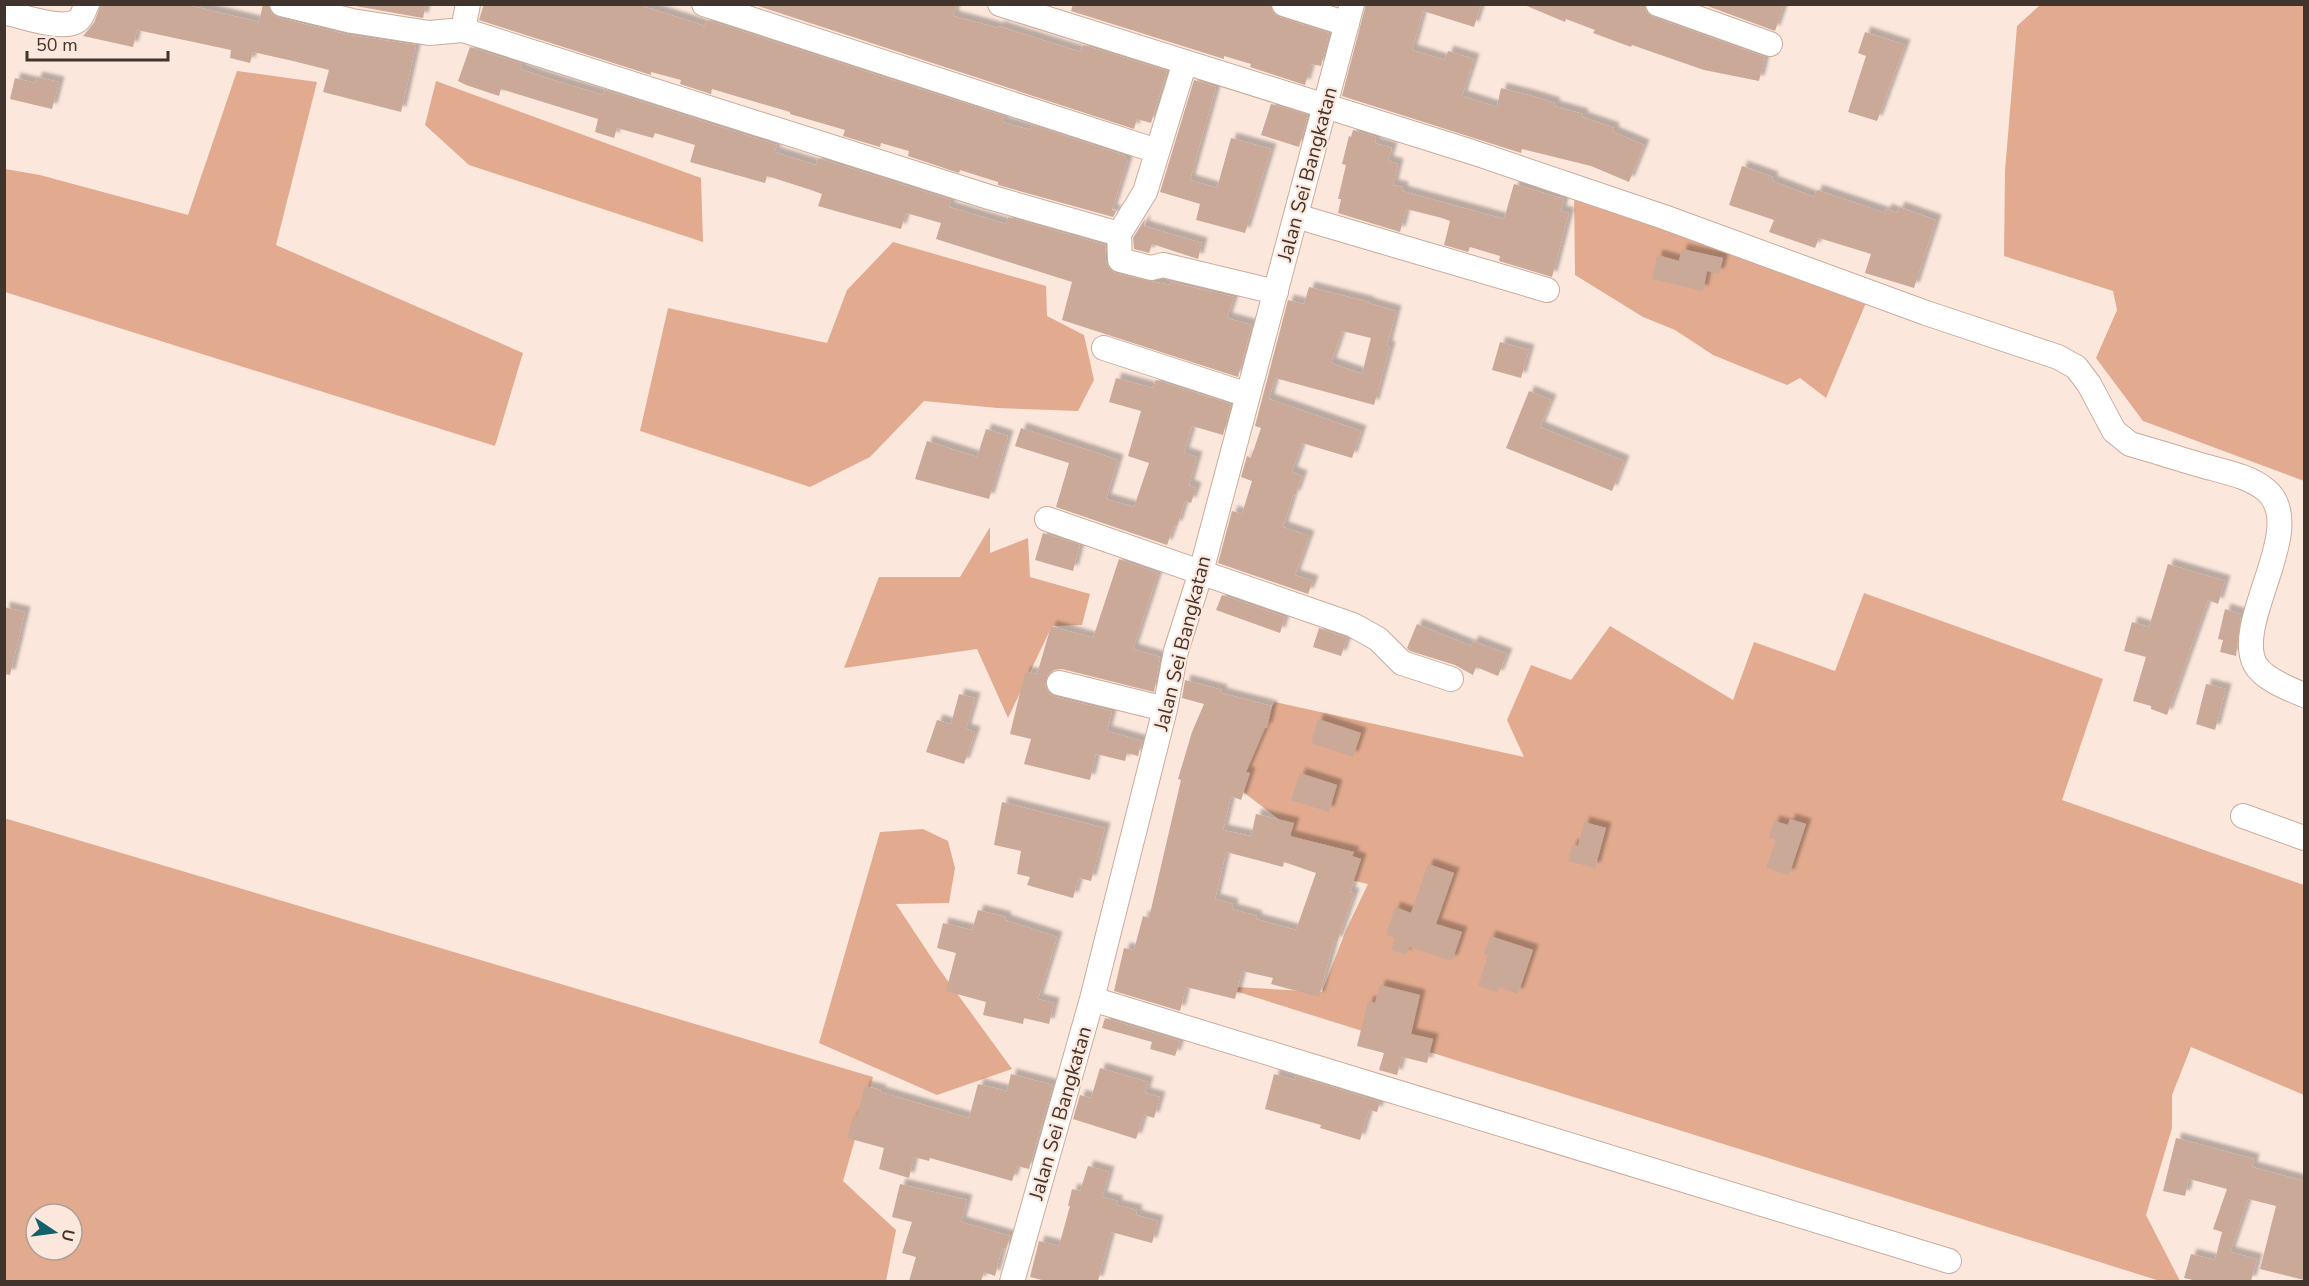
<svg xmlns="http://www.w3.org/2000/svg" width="2309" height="1286" font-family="'Nunito Sans',sans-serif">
	<defs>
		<filter id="shadow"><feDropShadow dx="5.5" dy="-5.5" stdDeviation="1.5" flood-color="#0004"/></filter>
	</defs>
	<rect width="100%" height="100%" fill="#fce7dc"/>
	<path fill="#e2ab8f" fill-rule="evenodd" d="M2040 5H2304V481L2143 421 2096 358 2117 310 2113 291 2004 256 2005 171 2017 26Z
		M237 71 317 82 276 245 523 353 495 446 5 292V169L40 175 188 215Z
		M436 81 701 178 703 242 469 165 425 125Z
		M1574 186 1871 291 1826 398 1800 378 1787 385 1713 355 1675 330 1643 317 1575 275Z
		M893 242 1046 286 1047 316 1084 335 1094 380 1078 411 997 408 924 401 870 457 810 487 640 431 668 308 827 343 847 290Z
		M990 527V553L1028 538 1030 577 1090 594 1082 625 1052 626 1008 718 977 649 844 668 879 577H960Z
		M1864 593 2103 679 2062 800 2304 885V1095L2191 1047 2172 1095V1128L2146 1215 2180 1281H2160L1219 986 1322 992 1346 930 1368 884 1308 870 1285 824 1238 788 1248 745 1275 702 1524 757 1507 720 1531 665 1571 680 1610 626 1733 700 1754 642 1835 671Z
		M4 818 873 1077 843 1181 896 1230 886 1281H5ZM36 1214H72V1250H36Z
		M923 829 948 841 955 868 949 903 896 904 937 966 1012 1069 937 1095 819 1043 880 832Z"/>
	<path fill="#caa998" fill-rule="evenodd" filter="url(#shadow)" d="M101 4H184L259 22 263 4H268L272 14 279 18 349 35 416 45 401 112 323 92 329 70 293 61 253 52 250 63 230 58 231 50 137 30 133 47 83 36 94 23Z
		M344 4H426L423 18Z
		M484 4H636L705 26 707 20 1004 116 1002 122 1030 130 1032 125 1126 156 1125 159H1128L1112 210 1116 211 1113 217 998 185V182L960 170 959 173 908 156 909 151 881 143 880 147 843 136 845 130 790 114V112L712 89 711 94 680 84 681 80 651 72V75L479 20Z
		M752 4H957L953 16 998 28V26L1081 52 1083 45 1167 71 1151 123 1137 119 1134 129Z
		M1073 4H1270L1273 13 1279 17 1329 33 1321 66 1311 64 1305 85 1250 67 1251 64 1224 56V59L1071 11Z
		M1366 4H1481L1474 27 1423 11 1412 50 1445 60 1448 51 1474 59 1462 96 1497 107 1501 88 1532 96 1555 103 1554 106 1583 114 1582 117 1614 128 1613 132 1644 145 1629 182 1591 166 1522 149 1521 153 1342 96Z
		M1522 4H1644L1647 13 1653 17 1765 57 1759 81 1704 70 1632 45 1631 47 1593 33 1595 30 1566 19 1565 22Z
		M1702 4H1784L1775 31Z
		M1865 32 1905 45 1877 121 1848 112 1866 56 1858 53Z
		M470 47 522 64 520 69 559 82 603 95 605 90 777 145 774 152 816 165 818 158 951 200 949 207 1006 224 1008 217 1105 245 1106 261 1109 268 1116 274 1170 285 1171 282 1234 297 1227 318 1252 325 1238 377 1062 320 1072 282 936 239 941 223 906 213 901 229 839 212 818 206 822 194 808 189 767 176 765 183 690 162 695 145 655 133 653 138 617 128 614 138 595 132 598 119 501 89 499 96 466 85 458 81Z
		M37 77 59 82 52 109 10 99 15 78 35 83Z
		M1194 80 1216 87 1190 180 1217 188 1231 138 1271 149 1245 233 1196 220 1200 204 1160 192Z
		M1271 104 1308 115 1299 147 1261 135Z
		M1353 130 1376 137 1375 143 1392 148 1388 161 1398 164 1393 185 1403 187 1402 191 1504 219 1514 184 1564 199 1561 211 1569 213 1552 277 1499 261 1500 256 1470 247 1468 252 1444 245 1450 221 1442 218 1406 209 1400 232 1338 213 1341 199H1338L1346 165 1342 164 1349 136 1351 137Z
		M1742 166 1773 177 1772 181 1814 197 1817 190 1885 213 1886 209 1897 213 1899 207 1936 220 1914 288 1865 273 1871 254 1819 238 1815 248 1769 232 1774 220 1729 205Z
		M1145 219 1144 226 1202 243 1198 259 1152 244 1149 253 1134 249 1133 238Z
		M1682 249 1723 258 1719 274 1707 271 1703 291 1652 279 1657 255 1679 261Z
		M1309 287 1369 302 1368 303 1396 311 1387 346 1390 347 1374 405 1275 378 1269 399 1361 431 1352 458 1302 443 1292 472 1302 476 1295 496 1293 495 1283 527 1309 536 1295 575 1313 581 1308 594 1218 563 1232 511 1242 514 1252 481 1241 477 1247 456 1251 458 1261 428 1255 426 1288 300 1304 304ZM1342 331 1371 338 1362 374 1331 363Z
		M1500 342 1529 350 1521 378 1492 370Z
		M1116 378 1153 388 1156 380 1231 404 1223 435 1192 426 1184 453 1197 457 1189 485 1196 488 1191 503 1185 501 1177 526 1174 525 1167 545 1056 507 1069 463 1015 446 1021 428 1118 460 1106 499 1134 507 1149 463 1128 456 1141 411 1109 402Z
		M1529 391 1551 400 1540 427 1624 461 1612 491 1506 448Z
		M986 429 1008 436 989 499 915 479 927 441 977 457Z
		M1043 533 1080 545 1073 571 1035 560Z
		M1119 559 1158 573 1133 649 1160 657 1154 692 1062 669 1054 670 1048 674 1045 686 1049 693 1056 697 1112 711 1107 731 1142 741 1138 756 1127 753 1125 761 1096 754 1090 780 1024 764 1031 739 1010 734 1025 672 1037 674 1051 626 1093 638Z
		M2168 564 2225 581 2218 604 2208 600 2167 715 2151 709V706L2133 701 2146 657 2124 651 2132 622 2149 627Z
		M1222 595 1285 617 1280 633 1216 610Z
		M4 607 25 612 10 675 4 674Z
		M2225 609 2241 614 2236 656 2220 652 2223 640 2218 639Z
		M1417 624 1471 646 1473 641 1507 654 1498 676 1476 667 1473 675 1455 665 1410 651 1407 648Z
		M1319 628 1347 638 1341 656 1313 647Z
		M1185 680 1222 690 1221 693 1272 706 1267 728H1265L1246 772 1250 773 1241 800 1231 796 1223 830 1251 836 1256 814 1294 823 1290 836 1354 852 1352 856 1361 859 1350 892 1354 894 1337 942 1334 941 1319 997 1271 984 1273 978 1242 971 1235 999 1186 987 1180 1011 1114 991 1124 948 1134 950 1143 916 1149 918 1181 780 1178 779 1192 732 1204 704 1182 698ZM1226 852 1283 867 1284 862 1316 873 1296 930 1256 919 1257 916 1232 909 1233 904 1215 899Z
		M2206 684 2226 689 2215 730 2196 724Z
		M959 694 975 698 966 729 975 732 964 764 926 752 937 720 951 724Z
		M1318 719 1361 733 1353 757 1311 743Z
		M1300 773 1337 785 1329 812 1291 800Z
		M1002 802 1105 828 1091 881 1079 878 1073 898 1027 885 1030 877 1017 874 1021 851 994 845Z
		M1790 819 1806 824 1789 875 1766 868 1776 840 1769 837 1774 821 1788 825Z
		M1584 822 1606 828 1595 868 1568 861 1572 844 1578 846Z
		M1428 864 1454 873 1436 924 1462 932 1452 961 1409 947 1406 955 1391 950 1395 938 1386 935 1395 907 1411 913Z
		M978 910 1006 917 1005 920 1057 937 1038 999 1054 1003 1049 1024 1024 1018 1023 1024 983 1015 986 1002 946 991 956 953 937 948 943 923 972 930Z
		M1490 936 1533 950 1518 994 1499 987 1497 992 1478 986 1488 956 1484 954Z
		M1380 985 1420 995 1411 1034 1433 1039 1427 1063 1402 1057 1397 1075 1379 1070 1384 1053 1357 1046 1368 1001 1375 1003Z
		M1105 1018 1180 1041 1175 1056 1150 1049 1152 1042 1102 1028Z
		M1100 1068 1148 1082 1145 1093 1160 1097 1154 1118 1144 1115 1136 1139 1073 1119 1080 1095 1091 1098Z
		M1011 1074 1053 1085 1029 1169 1017 1166 1012 1181 930 1158 929 1161 914 1157 909 1178 879 1169 884 1148 847 1138 853 1116 857 1117 865 1086 881 1090 880 1092 969 1118 978 1084 1007 1091Z
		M1274 1074 1295 1080 1296 1076 1380 1102 1377 1112 1369 1110 1360 1140 1320 1128 1321 1125 1265 1109Z
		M2176 1138 2254 1159 2252 1167 2304 1181V1280L2260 1269 2276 1206 2248 1199 2230 1252 2257 1259 2251 1281H2198L2184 1278 2191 1254 2215 1260 2222 1232 2213 1229 2227 1189 2189 1179 2185 1196 2163 1191Z
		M1088 1166 1109 1172 1102 1197 1118 1201 1116 1205 1137 1210 1136 1215 1158 1221 1152 1243 1111 1232 1098 1281H1046L1030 1277 1039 1241 1059 1246 1070 1206H1068L1072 1189 1080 1191Z
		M900 1184 967 1200 961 1222 1010 1236 1006 1249 1002 1248 995 1276 984 1272 981 1281H909L916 1257 902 1253 912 1222 892 1217Z"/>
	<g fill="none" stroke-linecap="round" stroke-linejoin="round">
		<g stroke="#cbab9a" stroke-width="26">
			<path id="minor" d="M282 4 352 21 429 33 463 30 989 197 1119 234 1145 192 1185 62
				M704 4 1157 151
				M1000 4 1472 152 1664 217 1926 313 2058 357 2076 367 2089 384 2114 431 2130 444C2155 451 2179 459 2204 466 2225 472 2250 476 2267 491 2308 528 2233 621 2255 664 2263 679 2289 689 2304 695
				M1284 4 1347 24
				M1658 4 1770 44
				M4 12C21 16 62 31 77 21 82 18 84 10 87 4
				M463 30 468 4
				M1296 216 1547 290
				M1119 234 1120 260 1151 268 1163 265 1276 292
				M1104 348 1248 395
				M1047 519 1353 625 1378 639 1402 663 1451 679
				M1059 683 1165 709
				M2243 816 2304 838
				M1092 999 1949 1261
				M1012 1282 1092 999 1165 709 1176 651 1201 572 1352 4"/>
		</g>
		<use href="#minor" stroke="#fff" stroke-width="24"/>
	</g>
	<g text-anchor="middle" stroke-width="4.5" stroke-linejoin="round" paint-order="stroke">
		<g font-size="20" fill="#41342d" stroke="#fce7dc">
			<text transform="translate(1307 174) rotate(-75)" y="7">Jalan Sei Bangkatan</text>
			<text transform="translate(1182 643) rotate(-76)" y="7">Jalan Sei Bangkatan</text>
			<text transform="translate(1060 1113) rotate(-74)" y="7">Jalan Sei Bangkatan</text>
		</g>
	</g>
	<rect width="2309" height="1286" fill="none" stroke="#41342d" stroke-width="12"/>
	<g transform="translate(54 1232) rotate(103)"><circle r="28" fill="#fce7dc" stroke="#b19f96" stroke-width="1.5"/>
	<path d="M0-4.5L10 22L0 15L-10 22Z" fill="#12616a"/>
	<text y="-9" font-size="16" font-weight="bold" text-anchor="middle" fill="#41342d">U</text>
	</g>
	<path d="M27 51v9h141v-9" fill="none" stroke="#41342d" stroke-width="3"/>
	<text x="36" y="51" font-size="18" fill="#41342d" stroke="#fce7dc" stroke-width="4.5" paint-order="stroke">50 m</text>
</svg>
